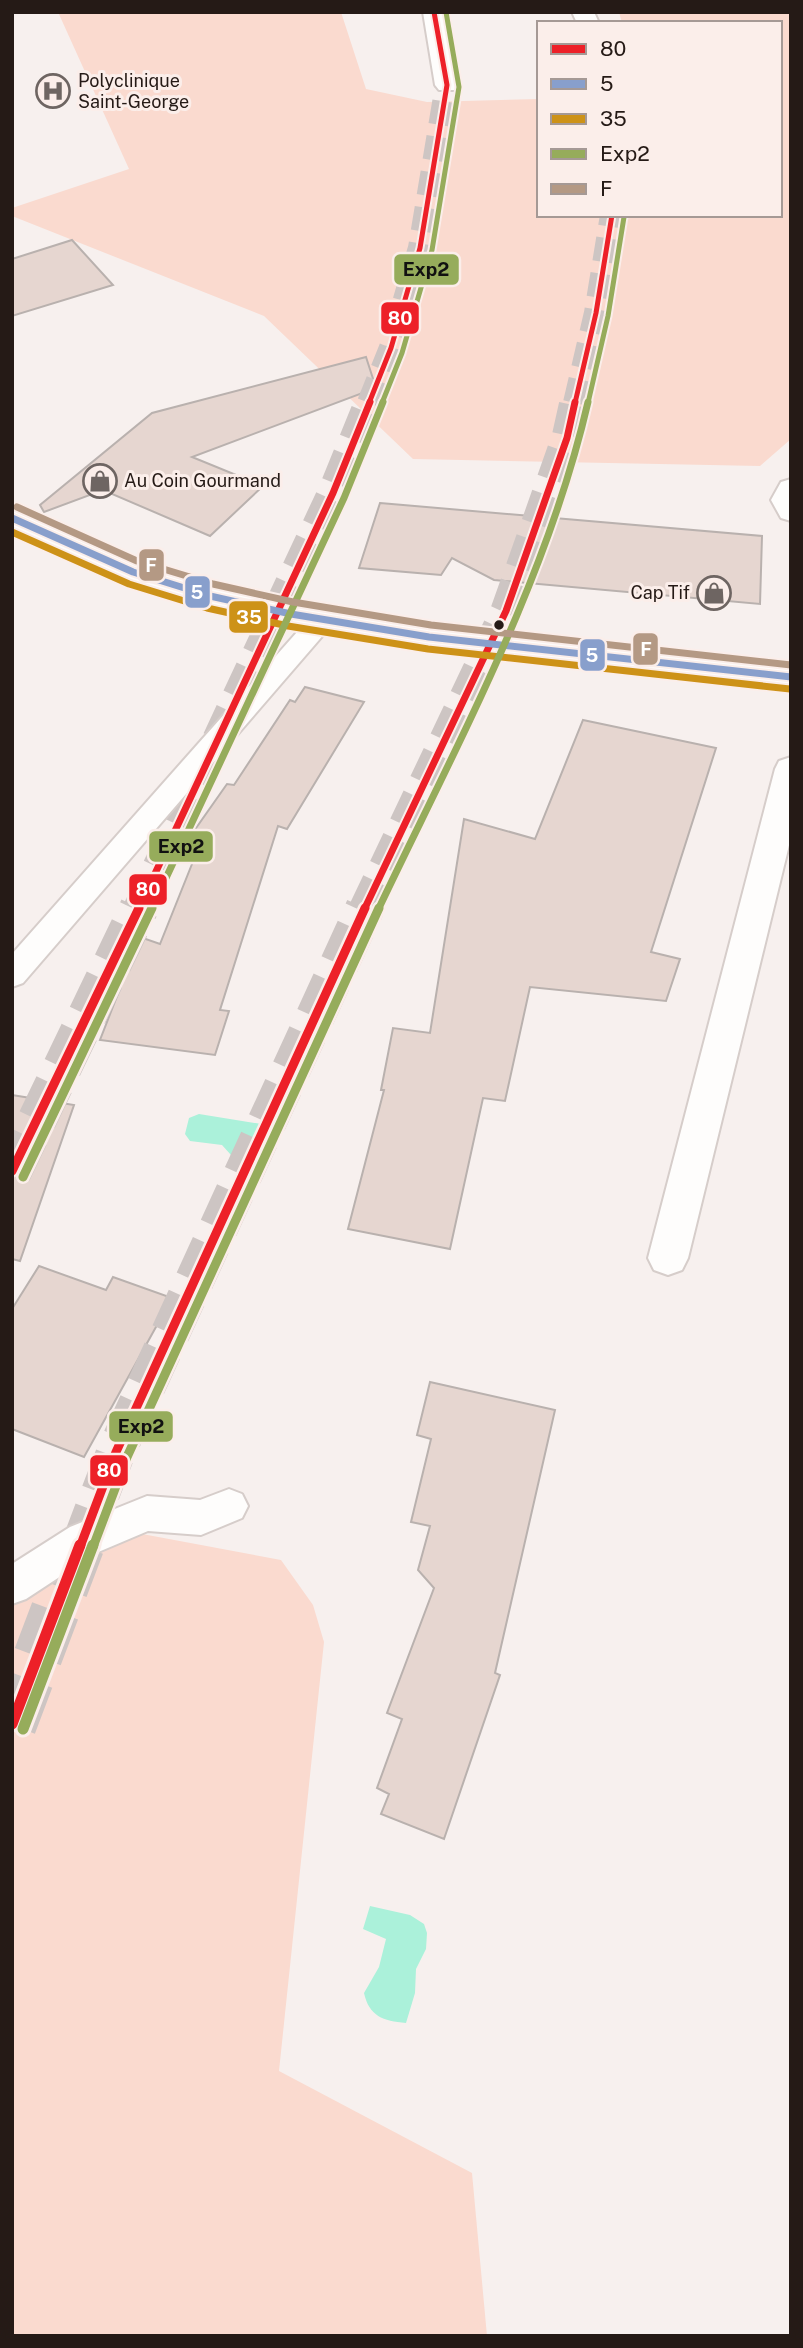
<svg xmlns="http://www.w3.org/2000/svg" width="803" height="2348" font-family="'Public Sans',sans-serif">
	<rect width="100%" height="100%" fill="#f7f0ee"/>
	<path fill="#fadacf" d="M58 12H341L366 89 427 102 539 99V215H780V23H622L619 12H791V439L760 466 413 459 264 316 12 216V208L129 169Z
		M94 1525 281 1560 313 1605 324 1642 279 2071 472 2173 487 2336H12V1575Z"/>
	<path fill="#abf1da" d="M199 1114 280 1127 270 1161 231 1155 222 1145 190 1141 185 1134 189 1118Z
		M370 1906 410 1915 424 1924 427 1933 426 1949 416 1969 415 1993 406 2023C383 2021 369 2016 364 1993L379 1967 386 1939 363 1929Z"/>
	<path fill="#e6d6d0" stroke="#b9b1ae" stroke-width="2" d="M72 240 113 285 12 316V259Z
		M366 357 376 388 192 457 263 486 210 536 103 490 44 512 40 505 152 413Z
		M380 503 762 536 760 604 494 580 452 558 441 575 359 568Z
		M305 687 364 702 287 829 278 826 220 1010 229 1011 215 1055 100 1040 140 937 160 944 204 834 194 831 227 784 234 785 290 700 295 702Z
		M583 720 716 748 651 952 680 959 666 1001 530 987 505 1101 483 1098 450 1249 348 1229 384 1090H381L393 1028 430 1033 464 819 535 839Z
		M12 1095 74 1105 20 1261 12 1259Z
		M39 1266 106 1290 113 1277 172 1298 84 1457 12 1429V1309Z
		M430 1382 555 1410 495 1673 500 1675 444 1839 381 1814 389 1794 377 1788 402 1719 387 1713 434 1588 418 1570 430 1526 411 1522 431 1439 417 1435Z"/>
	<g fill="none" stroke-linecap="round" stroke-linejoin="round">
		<path stroke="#cdc5c3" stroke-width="24" stroke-dasharray="24 12" stroke-linecap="butt" d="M369 403 391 348 420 248 447 85
			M575 403 596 313 612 215"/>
		<path stroke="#cdc5c3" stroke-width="31" stroke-dasharray="31 16" stroke-linecap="butt" d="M138 910 333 493 370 402
			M364 910 506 611 567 438 575 402"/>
		<path stroke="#cdc5c3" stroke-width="39" stroke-dasharray="39 19" stroke-linecap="butt" d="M12 1172 139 908
			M80 1547 116 1452 365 908"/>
		<path stroke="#cdc5c3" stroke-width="49" stroke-dasharray="49 24" stroke-linecap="butt" d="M12 1725 80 1545"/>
		<g stroke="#d6cdca" stroke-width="4">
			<path id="lane" d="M322 611 331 614 335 620 331 626 23 983 12 987V954L313 614Z
				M229 1489 242 1494 248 1506 242 1518 201 1535 148 1531 96 1553 26 1599 12 1604V1564L70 1527 147 1496 200 1500Z"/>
		</g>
		<g stroke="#d6cdca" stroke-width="4">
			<path id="street" d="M791 479V521L781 518 771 500 781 482Z
				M791 757V837L688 1258 682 1270 668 1275 654 1270 648 1258 775 769 779 761Z"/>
		</g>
		<g stroke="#d6cdca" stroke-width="4">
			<path id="secondary" d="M12 509 144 565 215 587 291 604 429 627 791 666V688L429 647 291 624 210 606 122 579 12 529Z"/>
		</g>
		<g stroke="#d6cdca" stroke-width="4">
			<path id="highway" d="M423 12H445L459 85 455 90H439L435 85Z
				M572 12H594L599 23H577Z"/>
		</g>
		<use href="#lane" fill="#fefdfc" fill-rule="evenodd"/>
		<use href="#street" fill="#fefdfc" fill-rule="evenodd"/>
		<use href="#secondary" fill="#fefdfc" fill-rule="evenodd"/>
		<use href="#highway" fill="#fefdfc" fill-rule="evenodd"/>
		<g stroke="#fbeeea" stroke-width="9">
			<path id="bus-1-far3" d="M369 403 391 348 420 248 447 85 434 12
				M575 403 596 313 612 215"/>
		</g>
		<g stroke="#fbeeea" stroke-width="11">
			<path id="bus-1-far2" d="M138 910 333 493 370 402
				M364 910 506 611 567 438 575 402"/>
		</g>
		<g stroke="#fbeeea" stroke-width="14">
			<path id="bus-1-far1" d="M12 1171 139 908
				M80 1547 116 1452 365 908"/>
		</g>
		<g stroke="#fbeeea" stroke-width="17">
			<path id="bus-1" d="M12 1724 80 1545"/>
		</g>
		<g stroke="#fbeeea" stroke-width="11">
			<path id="bus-2" d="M12 518 133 572 210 596 291 614 429 637 791 677"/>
		</g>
		<g stroke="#fbeeea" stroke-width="11">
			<path id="bus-3" d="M12 532 129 584 207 608 288 626 428 649 790 689"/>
		</g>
		<g stroke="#fbeeea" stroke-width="9">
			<path id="bus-4-far3" d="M382 403 402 353 432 250 459 87 446 12
				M588 403 608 316 624 217"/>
		</g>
		<g stroke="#fbeeea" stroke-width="11">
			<path id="bus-4-far2" d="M151 910 344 498 383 402
				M378 910C456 746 547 580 588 402"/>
		</g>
		<g stroke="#fbeeea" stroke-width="14">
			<path id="bus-4-far1" d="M23 1177 152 908
				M93 1547 127 1457 379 908"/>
		</g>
		<g stroke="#fbeeea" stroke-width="17">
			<path id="bus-4" d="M23 1729 93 1545"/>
		</g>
		<g stroke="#fbeeea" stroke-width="11">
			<path id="bus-5" d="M17 507 137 561 213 584 293 602 431 625 791 665"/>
		</g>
		<use href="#bus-1-far3" stroke="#ed2028" stroke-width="5"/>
		<use href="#bus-1-far2" stroke="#ed2028" stroke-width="7"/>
		<use href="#bus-1-far1" stroke="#ed2028" stroke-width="9"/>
		<use href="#bus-1" stroke="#ed2028" stroke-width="11"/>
		<use href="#bus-2" stroke="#889fcc" stroke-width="7"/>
		<use href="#bus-3" stroke="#cd9218" stroke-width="7"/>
		<use href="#bus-4-far3" stroke="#96ac5b" stroke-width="5"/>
		<use href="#bus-4-far2" stroke="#96ac5b" stroke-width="7"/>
		<use href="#bus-4-far1" stroke="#96ac5b" stroke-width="9"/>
		<use href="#bus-4" stroke="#96ac5b" stroke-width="11"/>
		<use href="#bus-5" stroke="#b49984" stroke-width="7"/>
	</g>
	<defs>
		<g id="hospital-ring" transform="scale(1.75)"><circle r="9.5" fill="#fbeeea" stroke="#6e6562" stroke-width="1.5"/><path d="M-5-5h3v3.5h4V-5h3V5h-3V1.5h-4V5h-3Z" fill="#6e6562"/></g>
		<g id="shop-ring" transform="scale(1.75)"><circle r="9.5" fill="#fbeeea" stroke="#6e6562" stroke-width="1.5"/><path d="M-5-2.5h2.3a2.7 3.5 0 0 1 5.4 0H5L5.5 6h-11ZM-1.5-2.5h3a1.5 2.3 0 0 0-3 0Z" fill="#6e6562"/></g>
	</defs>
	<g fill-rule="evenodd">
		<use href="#hospital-ring" x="53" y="91"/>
		<use href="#shop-ring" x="100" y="481"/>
		<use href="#shop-ring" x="714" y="593"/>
	</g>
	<circle fill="#251a16" stroke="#fbeeea" stroke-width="2.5" cx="499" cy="625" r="6"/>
	<g text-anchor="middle" stroke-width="6" stroke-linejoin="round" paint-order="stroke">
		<g font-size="18" fill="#251a16" stroke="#fbeeea" text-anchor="start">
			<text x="78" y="87">Polyclinique<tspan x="78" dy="21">Saint-George</tspan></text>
			<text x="124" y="487">Au Coin Gourmand</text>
			<text x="690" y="599" text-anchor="end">Cap Tif</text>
		</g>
	</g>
	<g stroke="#fbeeea" stroke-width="2.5">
		<rect x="393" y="253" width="67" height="33" rx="7" fill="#96ac5b"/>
		<rect x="380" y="301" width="40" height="34" rx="7" fill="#ed2028"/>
		<rect x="138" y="548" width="27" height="34" rx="7" fill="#b49984"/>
		<rect x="184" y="575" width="27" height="34" rx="7" fill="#889fcc"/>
		<rect x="228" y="600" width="41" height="34" rx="7" fill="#cd9218"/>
		<rect x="632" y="632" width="27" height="34" rx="7" fill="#b49984"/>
		<rect x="579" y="638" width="27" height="34" rx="7" fill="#889fcc"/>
		<rect x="148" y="830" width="66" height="33" rx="7" fill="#96ac5b"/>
		<rect x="128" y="873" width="40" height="33" rx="7" fill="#ed2028"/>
		<rect x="108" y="1410" width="66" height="33" rx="7" fill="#96ac5b"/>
		<rect x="89" y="1454" width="40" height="33" rx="7" fill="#ed2028"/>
	</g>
	<g font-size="19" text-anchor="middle" font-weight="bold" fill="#fff">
		<text x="400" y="325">80</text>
		<text x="151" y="572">F</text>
		<text x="197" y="599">5</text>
		<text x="249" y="624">35</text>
		<text x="646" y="656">F</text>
		<text x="592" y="662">5</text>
		<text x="148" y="896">80</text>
		<text x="109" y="1477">80</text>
	</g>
	<g font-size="19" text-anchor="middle" font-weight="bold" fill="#111">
		<text x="426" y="276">Exp2</text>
		<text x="181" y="853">Exp2</text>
		<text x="141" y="1433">Exp2</text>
	</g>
	<rect width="803" height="2348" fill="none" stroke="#251a16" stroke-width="28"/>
	<rect x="537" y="21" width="245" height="196" fill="#fbeeea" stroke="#a59995" stroke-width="2"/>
	<rect x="551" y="44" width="35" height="10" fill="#ed2028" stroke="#a59995" stroke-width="2"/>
	<text x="600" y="56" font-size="21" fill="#251a16">80</text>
	<rect x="551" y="79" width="35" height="10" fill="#889fcc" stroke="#a59995" stroke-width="2"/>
	<text x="600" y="91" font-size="21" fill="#251a16">5</text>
	<rect x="551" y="114" width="35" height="10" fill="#cd9218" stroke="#a59995" stroke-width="2"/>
	<text x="600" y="126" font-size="21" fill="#251a16">35</text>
	<rect x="551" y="149" width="35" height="10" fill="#96ac5b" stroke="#a59995" stroke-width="2"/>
	<text x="600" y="161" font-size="21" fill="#251a16">Exp2</text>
	<rect x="551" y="184" width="35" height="10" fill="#b49984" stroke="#a59995" stroke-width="2"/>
	<text x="600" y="196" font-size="21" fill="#251a16">F</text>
</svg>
